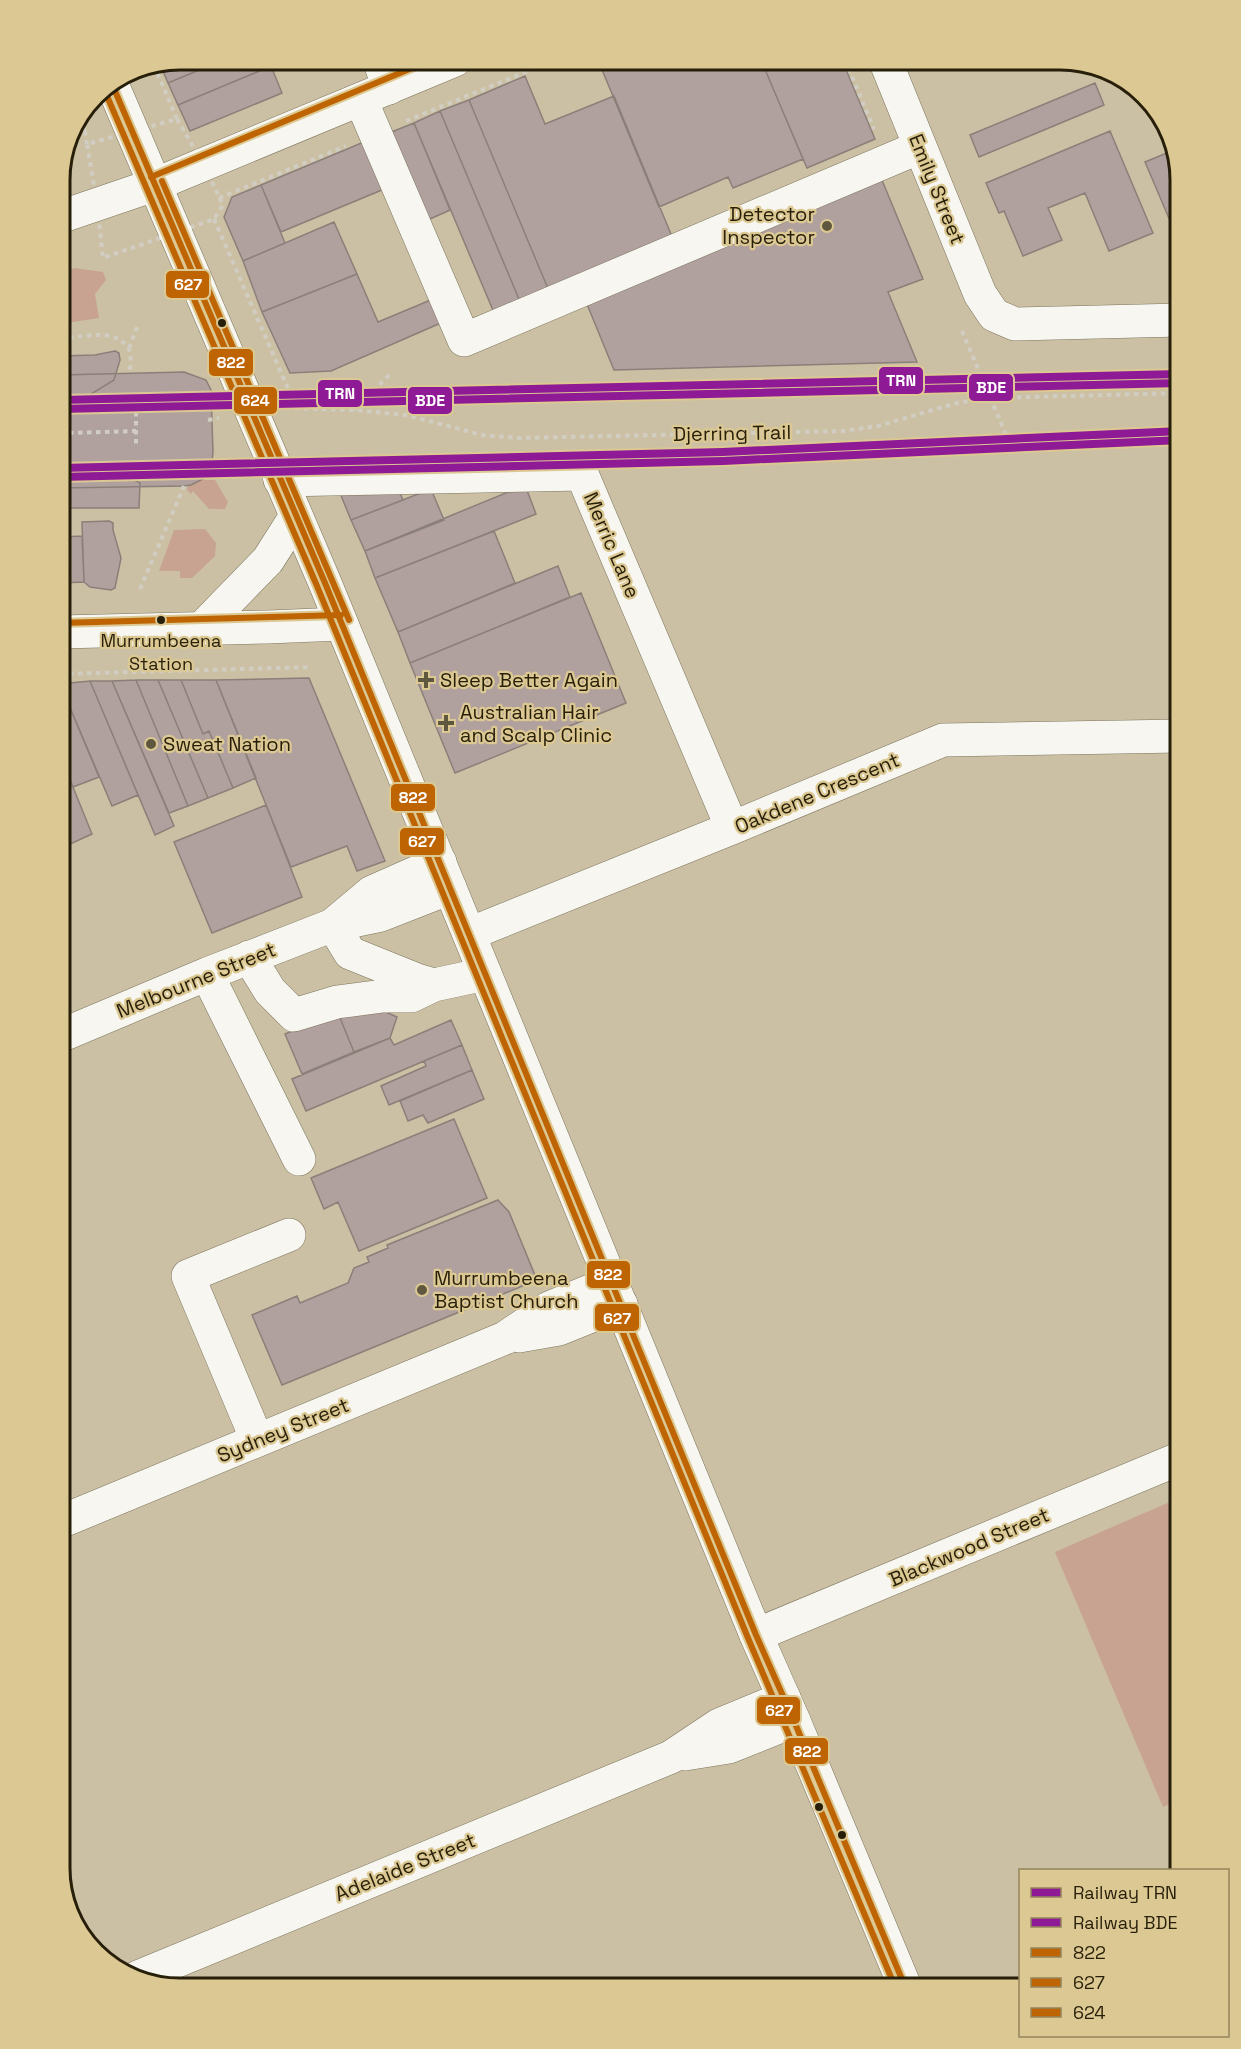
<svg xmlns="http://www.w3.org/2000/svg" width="1241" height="2049" font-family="'Space Grotesk',sans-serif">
	<rect width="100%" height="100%" fill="#cbc0a3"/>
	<path fill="#c9a391" d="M74 268 103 272 106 280 95 294 99 318 60 324V276Z
		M190 480H215L228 502 225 509H209L193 491 191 494 187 490Z
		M205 529 216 543 215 556 192 578H180V571H159L174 530Z
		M1181 1497V1799L1163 1807 1055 1552Z"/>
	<path fill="#b1a19e" stroke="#8b7f79" stroke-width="1.5" d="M180 60H223L168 83 160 64Z
		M223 60H258L262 70 178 105 168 83Z
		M598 60H761L803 159 733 188 728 177 659 207Z
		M761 60H842L875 139 807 168Z
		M271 66 282 93 190 131 178 105Z
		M525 76 545 124 614 96 673 239 549 291 469 100Z
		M1095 83 1104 105 979 157 970 135Z
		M469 100 549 291 521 304 440 111Z
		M440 111 521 304 495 315 414 123Z
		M414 123 450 210 421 223 384 135Z
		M1110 131 1153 233 1109 251 1085 193 1048 208 1062 240 1023 256 1004 211 999 213 986 183Z
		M371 139 389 187 281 232 261 185Z
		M1174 150 1181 180V236L1177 237 1145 162Z
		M879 173 923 279 888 292 917 362 614 370 584 297Z
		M261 185 285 243 243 261 224 217 232 197Z
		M334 222 357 274 262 312 243 261Z
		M357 274 378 322 433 299 443 322 331 371 290 373 262 312Z
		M115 351 119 353 120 360 114 380 88 396 60 395V356L95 355Z
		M184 372 206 380 211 390 213 452 211 472 207 477 191 485 184 486 60 488V375Z
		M109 468 140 483 139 508H60V469Z
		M525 485 536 514 375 578 365 551Z
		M431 489 444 520 365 551 351 520Z
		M399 491 403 500 351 520 340 493Z
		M109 521 113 523V530L121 558 115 588 111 590 90 587 84 582 82 522Z
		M494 531 515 583 398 632 375 578Z
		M82 536 84 582 60 583V537Z
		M558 566 570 597 410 663 398 632Z
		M581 593 626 703 455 773 410 663Z
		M309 678 385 861 357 871 347 846 291 867 216 680Z
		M136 680 188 806 169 813 112 681Z
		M136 680H158L208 798 188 806Z
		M158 680H181L203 734 209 731 233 788 208 798Z
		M181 680H216L256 778 233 788 209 731 203 734Z
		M90 681 138 795 112 806 60 684Z
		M90 681H112L174 826 155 835Z
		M60 684 99 777 73 787 60 755Z
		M60 755 92 834 68 845 60 826Z
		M266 805 302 897 212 933 174 842Z
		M363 1002 397 1017 390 1038 354 1052 338 1013Z
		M338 1013 354 1052 302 1074 285 1034Z
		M451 1020 462 1045 306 1111 292 1079 390 1038 394 1045Z
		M462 1045 472 1070 389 1105 381 1086 426 1066 424 1061Z
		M472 1070 484 1099 428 1123 423 1115 408 1121 400 1101Z
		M454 1119 487 1198 359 1251 338 1202 324 1209 311 1178Z
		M498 1200 509 1212 537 1280 282 1385 252 1315 297 1296 300 1303 348 1283 354 1268 369 1262 367 1257 388 1248 387 1245Z"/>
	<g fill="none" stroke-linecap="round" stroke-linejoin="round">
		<g stroke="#7c745c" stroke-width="34">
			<path id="minor" d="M379 60 389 88
				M885 60 980 294 994 315 1015 324 1181 320
				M361 100 464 340 920 147
				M60 217 154 185
				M280 480 582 474 732 828
				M201 629 268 560 296 516
				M60 632 268 627 341 624
				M335 923 372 892 440 862
				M333 925 350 953 417 980 434 985
				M469 934 732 828 943 740 1181 736
				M249 957 270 991 294 1015 337 1002 383 996H411L434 985 485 974
				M207 974 299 1159
				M60 1036 207 974 333 925 381 915 450 888
				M519 1336 559 1329 621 1304
				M257 1440 188 1276 289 1235
				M60 1522 505 1338 549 1308 612 1282
				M756 1635 1181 1458
				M685 1754 729 1747 794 1721
				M138 1977 671 1757 719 1725 784 1698"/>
		</g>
		<g stroke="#7c745c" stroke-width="34">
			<path id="major" d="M112 84 325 583 756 1635 794 1721 906 1989
				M154 185 455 60"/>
		</g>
		<path stroke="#d1cdc3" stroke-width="4" stroke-dasharray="4.5 4.5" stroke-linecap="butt" d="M845 60 874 129
			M154 65 177 119
			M80 118 85 132
			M177 119 204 165 223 205 214 219 103 258 97 204 87 144Z
			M406 121 555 60
			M68 140 85 132 87 144
			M219 198 346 146
			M214 219 297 409
			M962 331 1012 449
			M60 339C81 337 116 327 129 349 132 356 130 366 130 374
			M129 348 137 327
			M136 403V445
			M286 408 354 410 406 415 482 435 519 438 843 431 878 426 957 403 990 398 1181 393
			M354 410 389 375
			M208 420 219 418
			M69 421V447
			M69 433 136 431
			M140 589 184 486
			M60 674 312 667"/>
		<use href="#minor" stroke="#f7f6f1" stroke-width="33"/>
		<use href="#major" stroke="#f7f6f1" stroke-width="33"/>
		<g stroke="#dcc892" stroke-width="10">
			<path id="bus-1" d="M112 84 325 583 756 1635 794 1721 906 1989"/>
		</g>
		<g stroke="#dcc892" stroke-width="10">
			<path id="bus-2" d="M104 89 317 586 748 1638 896 1989"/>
		</g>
		<g stroke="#dcc892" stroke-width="10">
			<path id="bus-3" d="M151 177 431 60
				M162 181 349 620
				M60 623 341 615"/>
		</g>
		<use href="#bus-1" stroke="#be6403" stroke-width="6"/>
		<use href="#bus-2" stroke="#be6403" stroke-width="6"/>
		<use href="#bus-3" stroke="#be6403" stroke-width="6"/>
		<g stroke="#dcc892" stroke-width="12">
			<path id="rail-1" d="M60 400 1181 374
				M60 468 723 452 1181 431"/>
		</g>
		<g stroke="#dcc892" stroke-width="12">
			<path id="rail-2" d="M60 409 1181 383
				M60 477 723 461 1181 440"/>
		</g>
		<use href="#rail-1" stroke="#8f1a95" stroke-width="8"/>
		<use href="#rail-2" stroke="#8f1a95" stroke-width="8"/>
	</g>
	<g fill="#60573f" stroke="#dcc892" stroke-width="2">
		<circle cx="827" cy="226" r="6"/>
		<path d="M423 671h6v6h6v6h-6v6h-6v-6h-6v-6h6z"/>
		<path d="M443 714h6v6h6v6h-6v6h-6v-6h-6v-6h6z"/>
		<circle cx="151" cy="744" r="6"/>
		<circle cx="422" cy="1290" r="6"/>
	</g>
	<g fill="#271f09" stroke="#dcc892" stroke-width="2">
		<circle cx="222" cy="323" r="5"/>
		<circle cx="161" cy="620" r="5"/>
		<circle cx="819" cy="1807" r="5"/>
		<circle cx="842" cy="1835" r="5"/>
	</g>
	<g text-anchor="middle" stroke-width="4.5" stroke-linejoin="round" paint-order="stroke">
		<g font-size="18" fill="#271f09" stroke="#dcc892">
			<text x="161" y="647">Murrumbeena<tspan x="161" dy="23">Station</tspan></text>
		</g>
		<g font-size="20" fill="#271f09" stroke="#dcc892">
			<text transform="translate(937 189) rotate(68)" y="7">Emily Street</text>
			<text transform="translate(732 433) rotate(-1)" y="7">Djerring Trail</text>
			<text transform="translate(612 545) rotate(67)" y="7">Merric Lane</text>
			<text transform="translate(817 793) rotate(-23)" y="7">Oakdene Crescent</text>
			<text transform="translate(196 980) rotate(-22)" y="7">Melbourne Street</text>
			<text transform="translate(283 1430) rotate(-22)" y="7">Sydney Street</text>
			<text transform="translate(969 1547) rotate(-23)" y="7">Blackwood Street</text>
			<text transform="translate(405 1867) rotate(-22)" y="7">Adelaide Street</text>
		</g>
		<g font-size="20" fill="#271f09" stroke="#dcc892" text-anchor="start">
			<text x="815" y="221" text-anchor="end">Detector<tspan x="815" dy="23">Inspector</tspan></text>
			<text x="440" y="687">Sleep Better Again</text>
			<text x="460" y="719">Australian Hair<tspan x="460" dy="23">and Scalp Clinic</tspan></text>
			<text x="163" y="751">Sweat Nation</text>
			<text x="434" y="1285">Murrumbeena<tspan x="434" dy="23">Baptist Church</tspan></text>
		</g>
	</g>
	<path d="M0 0H1241V2049H0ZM180 70H1060A110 110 0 0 1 1170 180V1868A110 110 0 0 1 1060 1978H180A110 110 0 0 1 70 1868V180A110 110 0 0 1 180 70Z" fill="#dcc892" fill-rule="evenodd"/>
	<path fill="none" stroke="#271f09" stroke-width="3" d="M180 70H1060A110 110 0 0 1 1170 180V1868A110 110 0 0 1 1060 1978H180A110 110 0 0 1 70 1868V180A110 110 0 0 1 180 70Z"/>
	<g stroke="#dcc892" stroke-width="2">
		<rect x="165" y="270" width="45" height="29" rx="6" fill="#be6403"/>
		<rect x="208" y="348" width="46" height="29" rx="6" fill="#be6403"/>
		<rect x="878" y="366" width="46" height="29" rx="6" fill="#8f1a95"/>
		<rect x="968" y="373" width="46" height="29" rx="6" fill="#8f1a95"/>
		<rect x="317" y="379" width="46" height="29" rx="6" fill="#8f1a95"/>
		<rect x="407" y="386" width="46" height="29" rx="6" fill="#8f1a95"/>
		<rect x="233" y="386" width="45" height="29" rx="6" fill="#be6403"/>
		<rect x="390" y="783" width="46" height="29" rx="6" fill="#be6403"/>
		<rect x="399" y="827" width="46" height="29" rx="6" fill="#be6403"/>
		<rect x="586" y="1260" width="45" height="29" rx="6" fill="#be6403"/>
		<rect x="594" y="1303" width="46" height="29" rx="6" fill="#be6403"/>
		<rect x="756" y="1696" width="45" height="29" rx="6" fill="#be6403"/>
		<rect x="784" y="1737" width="45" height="28" rx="6" fill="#be6403"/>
	</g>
	<g font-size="16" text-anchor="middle" font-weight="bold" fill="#fff">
		<text x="188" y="290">627</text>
		<text x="231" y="368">822</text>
		<text x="901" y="386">TRN</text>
		<text x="991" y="393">BDE</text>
		<text x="340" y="399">TRN</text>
		<text x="430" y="406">BDE</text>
		<text x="255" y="406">624</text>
		<text x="413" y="803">822</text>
		<text x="422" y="847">627</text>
		<text x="608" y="1280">822</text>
		<text x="617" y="1324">627</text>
		<text x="779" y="1716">627</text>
		<text x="807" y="1757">822</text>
	</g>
	<rect x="1019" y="1869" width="210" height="168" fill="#dcc892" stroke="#94845b" stroke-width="1.5"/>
	<rect x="1031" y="1888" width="30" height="9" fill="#8f1a95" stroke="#94845b" stroke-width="1.5"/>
	<text x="1073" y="1899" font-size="18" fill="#271f09">Railway TRN</text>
	<rect x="1031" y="1918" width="30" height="9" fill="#8f1a95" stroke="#94845b" stroke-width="1.5"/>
	<text x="1073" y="1929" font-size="18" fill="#271f09">Railway BDE</text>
	<rect x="1031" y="1948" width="30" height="9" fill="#be6403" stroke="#94845b" stroke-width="1.5"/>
	<text x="1073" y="1959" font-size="18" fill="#271f09">822</text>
	<rect x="1031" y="1978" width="30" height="9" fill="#be6403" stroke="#94845b" stroke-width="1.5"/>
	<text x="1073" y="1989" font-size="18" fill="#271f09">627</text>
	<rect x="1031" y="2008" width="30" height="9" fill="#be6403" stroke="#94845b" stroke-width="1.5"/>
	<text x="1073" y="2019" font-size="18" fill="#271f09">624</text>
</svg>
